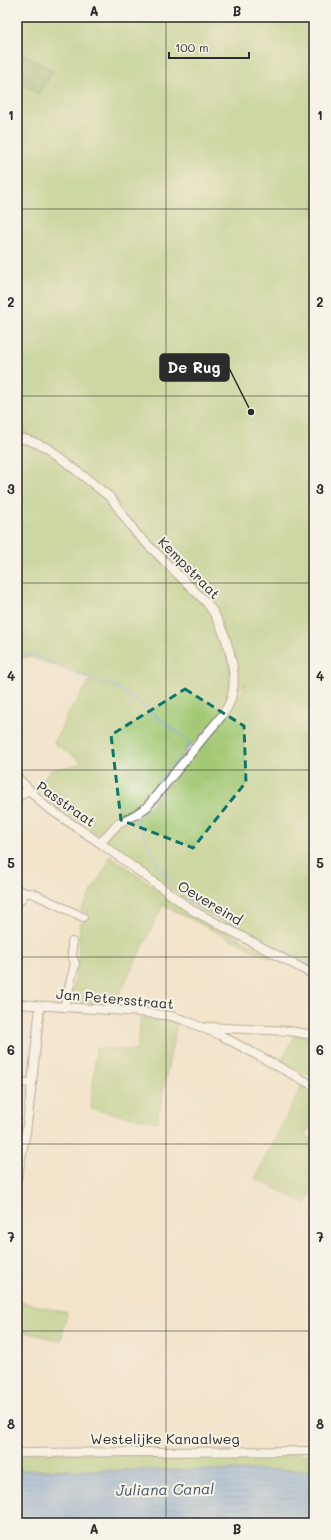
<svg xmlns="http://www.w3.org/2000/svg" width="331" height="1540" font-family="Mali,sans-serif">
	<defs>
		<pattern id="forest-crowns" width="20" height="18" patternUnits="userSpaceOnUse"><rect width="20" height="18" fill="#80ac65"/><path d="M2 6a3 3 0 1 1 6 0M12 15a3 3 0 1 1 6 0" fill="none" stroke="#698c53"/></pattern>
		<pattern id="water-rules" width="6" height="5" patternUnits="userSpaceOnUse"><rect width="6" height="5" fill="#73a3dd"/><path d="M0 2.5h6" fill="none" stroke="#5f85b3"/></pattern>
	</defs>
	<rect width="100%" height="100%" fill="#f7f3e8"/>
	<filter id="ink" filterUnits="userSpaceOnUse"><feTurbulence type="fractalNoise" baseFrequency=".025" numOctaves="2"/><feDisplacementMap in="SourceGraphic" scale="8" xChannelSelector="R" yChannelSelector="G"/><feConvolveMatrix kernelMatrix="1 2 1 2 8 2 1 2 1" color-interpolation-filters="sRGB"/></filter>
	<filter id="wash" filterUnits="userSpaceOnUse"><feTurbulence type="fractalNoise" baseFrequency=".012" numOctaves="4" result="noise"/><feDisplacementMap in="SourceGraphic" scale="16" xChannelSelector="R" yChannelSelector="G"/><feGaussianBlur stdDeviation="0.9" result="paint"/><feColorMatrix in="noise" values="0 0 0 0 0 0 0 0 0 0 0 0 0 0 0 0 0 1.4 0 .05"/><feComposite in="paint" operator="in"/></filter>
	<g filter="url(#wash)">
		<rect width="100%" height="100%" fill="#f3e4cb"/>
		<path fill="#a1c873" stroke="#667a4f" d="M17 17H314V970L201 910 107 845 105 841 117 827 142 815 208 737 223 721 243 690 246 682 235 694 221 622 144 536 120 505 32 439 17 420V81L39 93 53 71 17 50Z
			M17 442 36 447 46 452 112 502 211 610 232 665 229 700 215 722 191 745 142 805 102 836 62 812 35 790 51 770 79 764 81 761 54 743 68 714 92 678 30 657H17Z
			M110 856 193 914 289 964 264 956 163 905 113 1007 70 1004 78 964 80 923H83L87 912 81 910 109 862 107 860Z
			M141 1017 177 1022 157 1122 91 1109 96 1048 137 1051Z
			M296 1034 314 1038V1078L281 1061Z
			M304 1082 314 1087V1120L305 1135 314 1141V1187L306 1204 255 1178Z
			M17 1301 67 1313 61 1341 17 1330Z
			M17 1453 314 1454V1470H17Z"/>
		<path fill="url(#forest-crowns)" stroke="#566c48" d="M17 50 53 71 39 94 17 81Z
			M17 420 32 439 17 436Z"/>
		<path fill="url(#water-rules)" stroke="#4f6784" d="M17 1470H314V1523H17Z"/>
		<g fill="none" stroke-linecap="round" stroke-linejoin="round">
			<path stroke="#73a3dd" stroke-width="1.5" d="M17 656 28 654 41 658
				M46 660 95 681 116 686 188 740 190 744 185 752
				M132 808 146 796 181 757
				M137 819 158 866 174 884
				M177 887 193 903 255 936
				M259 938 300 960
				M304 962 314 968"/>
		</g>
	</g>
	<g filter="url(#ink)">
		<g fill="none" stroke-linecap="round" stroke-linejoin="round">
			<g stroke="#716c63" stroke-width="10">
				<path id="minor" d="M17 438 28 440 48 448 111 498 136 533 207 603C225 627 242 675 229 704 223 717 212 727 203 738 185 761 165 784 147 807L135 815 119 823 100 843
					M17 777 45 806 100 843 192 910 314 975
					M17 795 20 796 28 790
					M17 889 25 893H32L83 917
					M17 905 25 893
					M17 1004 141 1012 171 1016 184 1020 222 1036 314 1086
					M64 1007 75 964 72 955V942
					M207 1027 289 1031 314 1035
					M17 1082 32 1083
					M17 1179 26 1132 32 1083 40 1006
					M17 1453 314 1451"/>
			</g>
			<use href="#minor" stroke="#fff" stroke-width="8"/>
		</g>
	</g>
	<path d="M0 0H331V1540H0ZM185 689 244 726 246 782 193 848 121 820 111 735Z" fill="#f3e4cb" fill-opacity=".55" fill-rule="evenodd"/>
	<path fill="none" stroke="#0f766e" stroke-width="3" stroke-dasharray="8 5" stroke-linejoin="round" d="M185 689 244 726 246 782 193 848 121 820 111 735Z"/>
	<path fill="none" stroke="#2b2b2b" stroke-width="1" stroke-opacity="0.55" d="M166 17V1523M17 209H314M17 396H314M17 583H314M17 770H314M17 957H314M17 1144H314M17 1331H314"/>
	<g text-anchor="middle" stroke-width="4" stroke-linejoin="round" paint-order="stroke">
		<g font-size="14" fill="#2b2b2b" stroke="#f7f3e8">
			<text transform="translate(189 568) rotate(45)" y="5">Kempstraat</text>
			<text transform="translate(66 804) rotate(35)" y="5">Passtraat</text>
			<text transform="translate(210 903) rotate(31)" y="5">Oevereind</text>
			<text transform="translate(115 999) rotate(5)" y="5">Jan Petersstraat</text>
			<text x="165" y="1444">Westelijke Kanaalweg</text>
		</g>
		<g font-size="15" font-style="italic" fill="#445569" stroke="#f7f3e8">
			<text transform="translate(165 1490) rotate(-1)" y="5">Juliana Canal</text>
		</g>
	</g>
	<path fill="none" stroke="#2b2b2b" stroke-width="1.5" d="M251 412L229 368"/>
	<circle fill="#2b2b2b" stroke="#f7f3e8" stroke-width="1.5" cx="251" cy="412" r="4"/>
	<rect fill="#2b2b2b" stroke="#2b2b2b" stroke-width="1.5" x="160" y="354" width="69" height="27" rx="4"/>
	<g font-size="15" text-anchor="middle" font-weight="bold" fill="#fff">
		<text x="194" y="373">De Rug</text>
	</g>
	<rect width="331" height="1540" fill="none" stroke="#f7f3e8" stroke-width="44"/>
	<path d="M169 52v6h80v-6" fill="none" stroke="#2b2b2b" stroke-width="2"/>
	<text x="175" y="52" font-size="12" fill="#2b2b2b" stroke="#f7f3e8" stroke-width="3" paint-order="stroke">100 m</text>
	<rect x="22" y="22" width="287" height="1496" fill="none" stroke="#2b2b2b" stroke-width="1.5"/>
	<g font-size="13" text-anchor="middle" font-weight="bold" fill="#2b2b2b">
		<text x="94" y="16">A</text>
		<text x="237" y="16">B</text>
		<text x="11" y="120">1</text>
		<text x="320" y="120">1</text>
		<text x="11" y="307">2</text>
		<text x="320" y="307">2</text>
		<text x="11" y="494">3</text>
		<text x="320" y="494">3</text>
		<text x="11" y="681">4</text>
		<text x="320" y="681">4</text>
		<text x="11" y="868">5</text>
		<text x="320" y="868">5</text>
		<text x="11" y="1055">6</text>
		<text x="320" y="1055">6</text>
		<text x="11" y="1242">7</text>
		<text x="320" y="1242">7</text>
		<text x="11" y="1429">8</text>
		<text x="320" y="1429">8</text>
		<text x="94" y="1534">A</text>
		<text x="237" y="1534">B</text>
	</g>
</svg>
